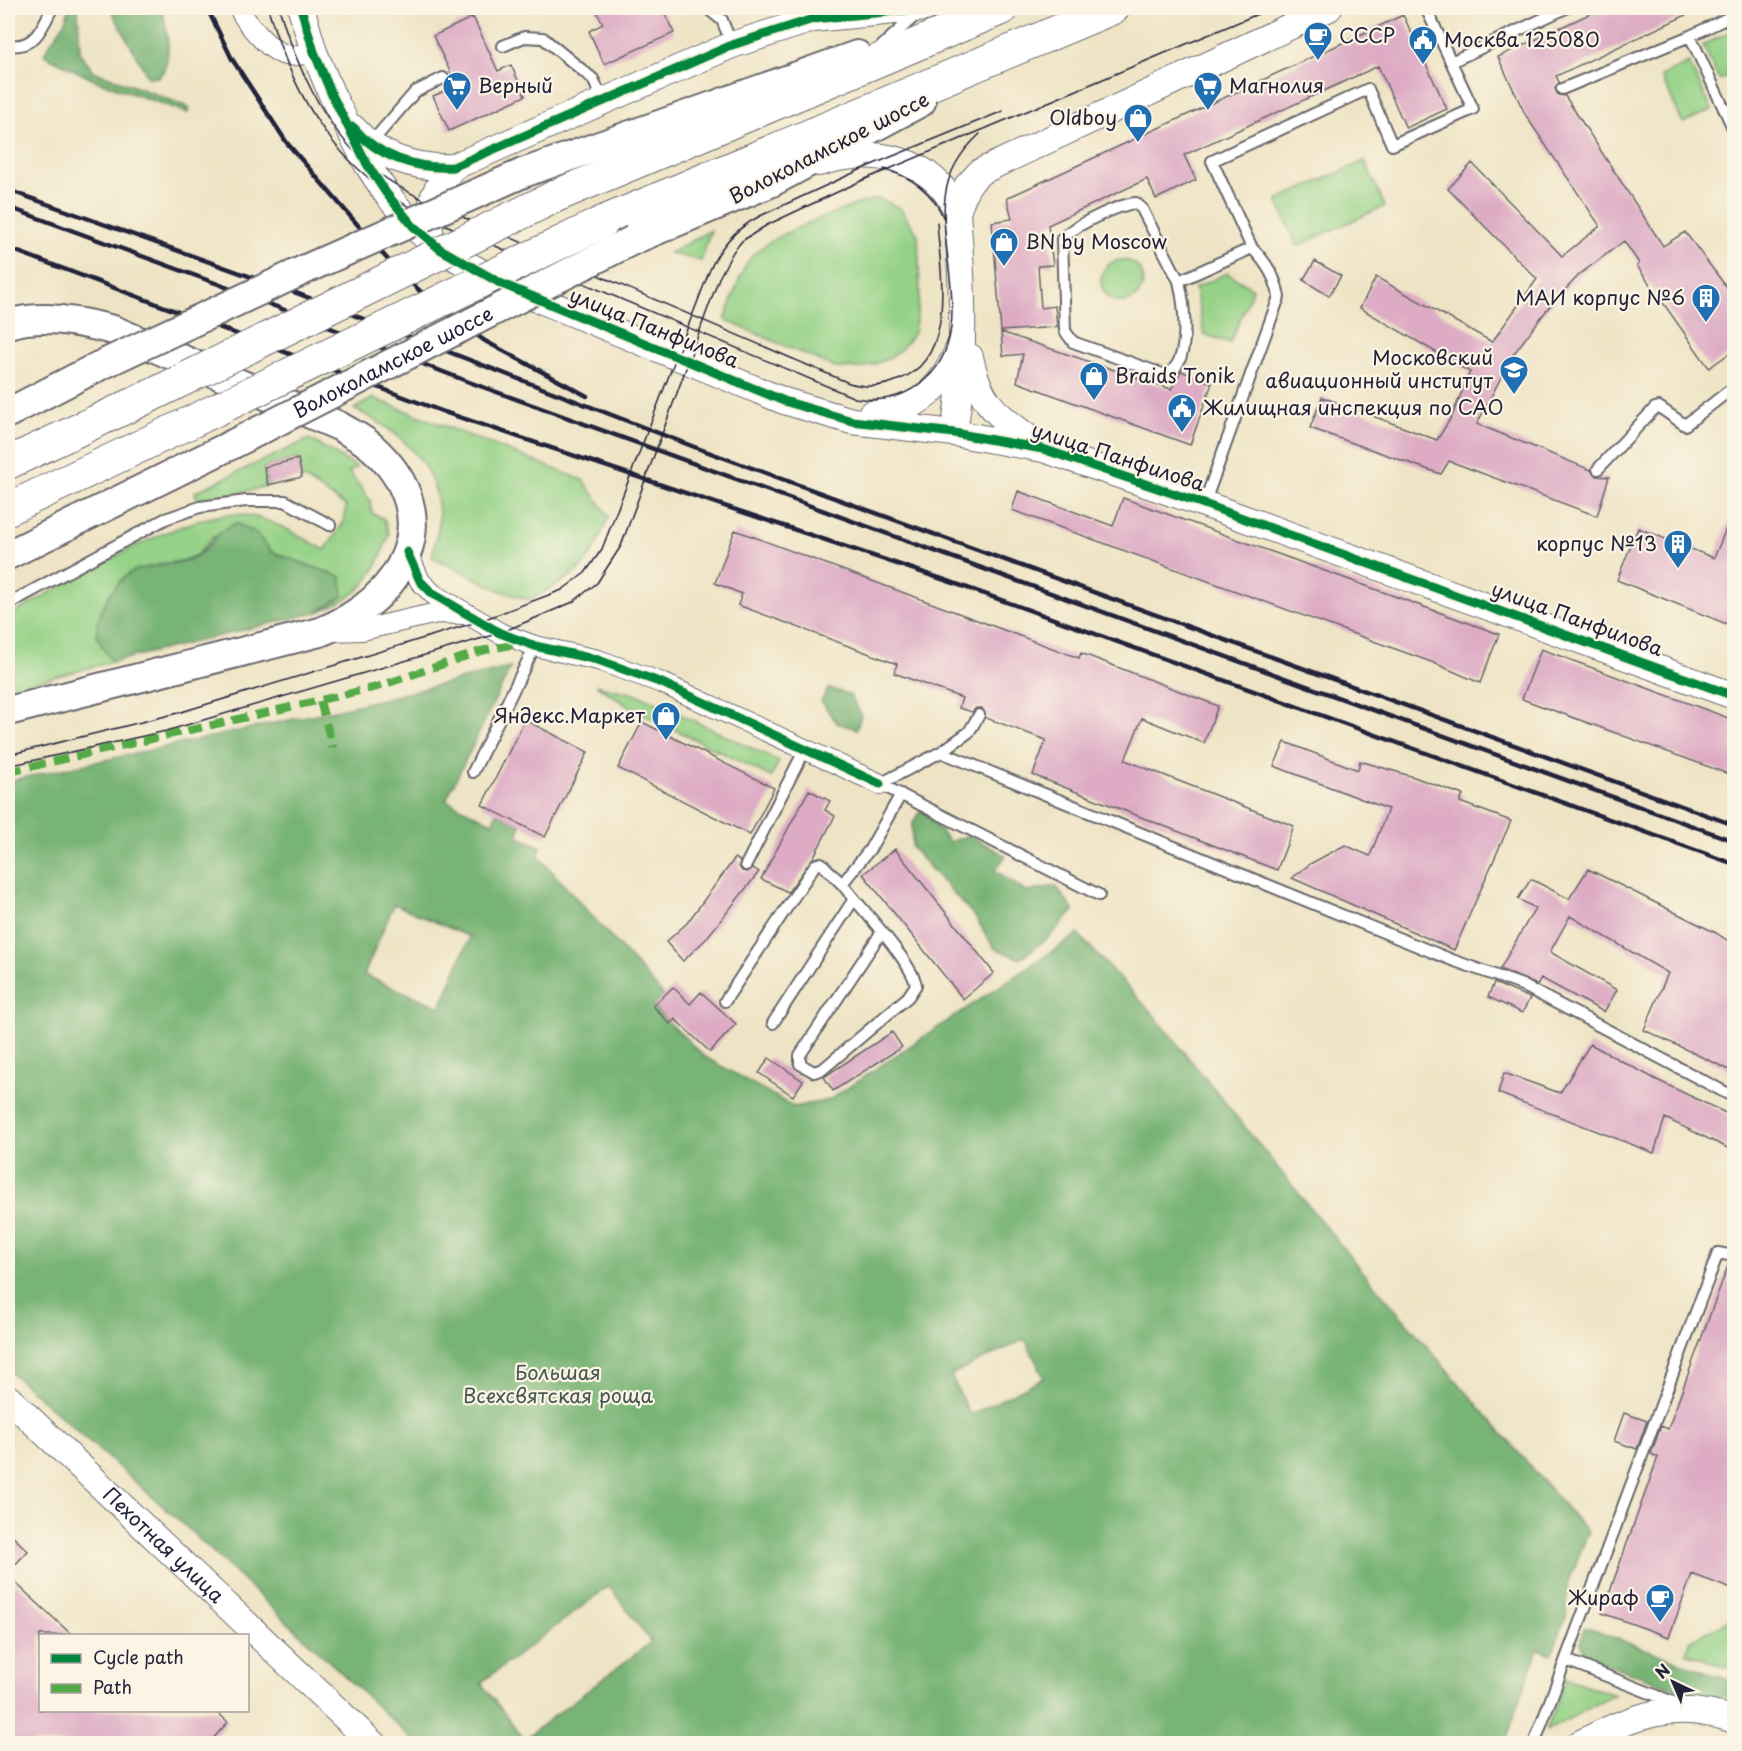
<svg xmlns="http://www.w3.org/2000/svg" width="1742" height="1751" font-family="'Playpen Sans',sans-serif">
	<rect width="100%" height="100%" fill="#fcf5e5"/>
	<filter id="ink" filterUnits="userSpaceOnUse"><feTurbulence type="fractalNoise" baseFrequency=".0167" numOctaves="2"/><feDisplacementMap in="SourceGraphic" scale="12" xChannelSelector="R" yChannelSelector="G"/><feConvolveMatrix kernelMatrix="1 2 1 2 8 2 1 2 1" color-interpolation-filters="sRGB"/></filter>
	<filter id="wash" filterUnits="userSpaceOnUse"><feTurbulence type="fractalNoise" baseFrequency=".008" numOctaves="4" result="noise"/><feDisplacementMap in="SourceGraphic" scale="24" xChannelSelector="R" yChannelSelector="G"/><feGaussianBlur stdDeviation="1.35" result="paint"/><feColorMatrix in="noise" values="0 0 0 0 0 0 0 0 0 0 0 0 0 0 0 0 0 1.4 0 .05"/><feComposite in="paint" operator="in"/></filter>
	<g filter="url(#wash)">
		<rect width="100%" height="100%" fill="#eee4c5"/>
		<path fill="#95d287" stroke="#5c7a61" stroke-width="1.5" d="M1734 30V73L1719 80 1703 45Z
			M1689 63 1712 110 1683 123 1661 76Z
			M1365 161 1385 206 1297 246 1277 200Z
			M878 198 900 208 918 235 920 294 914 333 902 348 888 359 864 368H836L725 320C731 303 739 274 749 260 767 234 848 207 878 198Z
			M711 230 701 261 670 253Z
			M1101 281a21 21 0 1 1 42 0a21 21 0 1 1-42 0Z
			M1227 273 1253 289 1230 343 1204 334 1195 288Z
			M373 398 583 480 609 516C588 570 579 573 529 600L501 591 432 557C434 545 439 532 439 520 440 465 399 430 354 409Z
			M309 439 357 467 349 472 370 500 372 513 384 519 389 534C374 579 363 595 318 612L343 596 341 577 272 552 255 532 213 537 198 554 183 561 158 564 102 609 97 624V637L112 662 8 689V616C61 588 189 505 246 515 275 520 299 536 325 550L344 522 346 506 302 477 298 459 264 467 268 485 250 491 197 499 195 492Z
			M596 685 642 696 779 761 771 777 633 709Z
			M1733 1618 1734 1650 1727 1668 1686 1652 1690 1641Z
			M1566 1678 1614 1695 1546 1731Z"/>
		<path fill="#78b474" stroke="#4d6b58" stroke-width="1.5" fill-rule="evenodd" d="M72 8H78L80 53 93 71 189 107 188 113 94 80 44 55C50 38 66 28 68 11Z
			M110 8H162C167 29 174 60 159 77H148L143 68Z
			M236 523 255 532 272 552 341 577 343 596 318 612 112 662C107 654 98 643 97 634 94 614 117 577 136 570 155 564 181 566 198 555 214 543 215 531 236 523Z
			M511 667 446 800 492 823 497 813 521 825 517 836 541 847 538 856 664 996 653 1007 705 1057 794 1107 829 1100 1078 934 1154 1015 1351 1258 1588 1533 1568 1584 1566 1617 1552 1654 1538 1649 1505 1743H416L184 1525 8 1370V781L358 705ZM394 904 470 937 440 1007 364 975ZM1025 1339 1044 1378 970 1415 951 1375ZM609 1586 651 1642 524 1739 481 1683Z
			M829 688 850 695 861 715 857 729 837 723 821 701Z
			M922 808 949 842 969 835 1006 856 995 870 1026 892 1056 886 1074 911 1050 936 1020 959 994 948 976 918 912 848V825Z
			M1585 1627 1734 1682V1710L1587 1657 1580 1643Z"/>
		<g id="blocks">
			<path fill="#ddabc4" d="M595 8H662L674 33 604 64 589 31 603 24Z
				M1602 8H1701L1556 76 1559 82 1555 89 1558 95 1565 96 1663 246 1685 232 1734 297V350L1709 368 1637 266 1639 263 1624 241 1580 274 1549 307 1512 356 1477 424 1591 470 1596 476 1609 477 1597 516 1449 461 1441 474 1310 428 1322 397 1437 440 1452 416 1470 372 1360 308 1376 277 1492 342 1537 279 1448 189 1472 163 1562 256 1600 226 1526 116 1498 57Z
				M1403 15 1447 109 1406 128 1378 66 1184 155 1196 180 1156 199 1147 179 1048 225 1053 265 1038 266 1041 308 1055 306 1057 327 1001 331 992 222 1012 219 1007 198Z
				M473 17 498 71 511 65 525 96 449 131 433 96 457 86 433 36Z
				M1315 261 1341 276 1329 296 1303 280Z
				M1001 332 1171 389 1181 371 1212 383 1190 445 1017 382 1023 354 1003 356Z
				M298 459 302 477 268 485 264 467Z
				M1018 491 1113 526 1123 498 1499 634 1480 683 1434 663 1012 510Z
				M1734 509V627L1617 580 1638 528 1714 558Z
				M735 530 1079 658 1081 653 1218 706 1204 743 1142 718 1125 760 1294 826 1277 870 1033 775 1046 740 986 718 982 708H976L972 712 959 708 962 698 894 673 897 664 738 605 742 594 715 583Z
				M1541 649 1734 720V776L1522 699Z
				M525 720 588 752 545 837 482 805Z
				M642 722 774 788 750 835 618 768Z
				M1285 742 1358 770 1360 761 1414 777 1463 795 1460 802 1511 821 1454 950 1292 878 1310 864 1345 845 1370 856 1388 809 1274 766Z
				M809 790 830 801 825 810 835 816 813 858 788 892 761 879Z
				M895 849 994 973 963 999 863 874Z
				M735 858 740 861 739 866 742 871 747 872 753 868 759 872 705 940 683 961 666 942 687 923Z
				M1588 869 1716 933 1734 945V1072L1644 1030 1668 973 1570 916 1550 952 1617 990 1604 1012 1541 978 1537 985 1500 969 1535 908 1518 899 1531 879 1569 899Z
				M1494 983 1530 998 1522 1013 1488 997Z
				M673 987 690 1004 701 992 736 1024 710 1052 675 1019 670 1024 653 1006Z
				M892 1032 902 1047 833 1091 824 1077Z
				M1590 1044 1657 1080 1734 1117V1151L1665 1118 1654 1153 1498 1093 1504 1073 1560 1093Z
				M769 1058 803 1081 793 1096 759 1073Z
				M1729 1263H1734V1590L1692 1574 1669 1637 1602 1613 1658 1457 1651 1454 1661 1426 1668 1429Z
				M1624 1413 1647 1421 1637 1449 1614 1441Z
				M8 1532 28 1551 8 1572Z
				M8 1576 72 1635H40V1710H215L228 1722 209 1743H8Z"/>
		</g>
	</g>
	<g filter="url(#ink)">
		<use href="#blocks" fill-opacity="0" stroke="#69666b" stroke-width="1.5"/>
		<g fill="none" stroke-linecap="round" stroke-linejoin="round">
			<g stroke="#69666b" stroke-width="14">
				<path id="service" d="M707 8 722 20 732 45
					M1734 15 1690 36 1734 130
					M8 45C34 49 42 29 52 8
					M883 45 917 14
					M503 46 524 37 543 38 593 79 603 101
					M1451 62 1566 8
					M1562 89 1690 36
					M371 143 415 92 443 78
					M1136 203 1142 209 1179 281C1184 303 1193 365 1165 375L1073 342 1065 331 1062 239C1075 225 1117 205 1136 203Z
					M1179 281 1252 248 1212 161 1368 89 1392 145 1473 109 1426 8
					M1598 469 1655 408 1659 407 1685 425 1734 387
					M1204 504 1279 297C1276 277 1266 262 1252 248
					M8 604 165 519 200 507 246 501H285L330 525
					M941 752 1452 960 1522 985 1734 1097
					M473 772 535 646
					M880 784 1099 895
					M880 784 941 752 969 732 979 715
					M746 865 805 749
					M881 933 800 1055V1064L814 1072 823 1069 908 997 916 985C912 962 859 906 842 884L870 849 901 794
					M725 1001 815 865 821 863 842 884
					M773 1023 854 899
					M1566 1660 1678 1704
					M1534 1744 1718 1253 1734 1256"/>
			</g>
			<g stroke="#69666b" stroke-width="22">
				<path id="minor" d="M239 8C246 23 269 51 286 55 295 57 305 54 314 52
					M407 552 420 581 433 594 500 633 535 646 598 660 662 683 880 784
					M330 631 362 630 437 613 463 614"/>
			</g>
			<g stroke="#69666b" stroke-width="28">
				<g id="tertiary">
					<path d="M301 8 314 52 332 95 367 164 386 193 413 226 440 249 502 284 784 401 852 421 954 433 1043 449 1204 504 1734 696"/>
					<path d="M353 128C378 157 415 169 453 167L732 45 813 19 925 8"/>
					<path d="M819 163C871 146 935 157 957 212 963 287 966 359 954 433"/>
					<path d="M957 212 967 186 980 172 1329 8"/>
					<path d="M430 230C427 203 436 187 453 167"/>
					<path d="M970 357C981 408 999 415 1038 445"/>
					<path d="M871 414C917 413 944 387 960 345"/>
					<path id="s1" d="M8 1398 373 1744"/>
					<path d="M1579 1744C1633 1716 1674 1699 1734 1720"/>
				</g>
			</g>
			<g stroke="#69666b" stroke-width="32">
				<path id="secondary" d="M523 173 857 55
					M633 240 772 182 921 102
					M8 324C43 314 78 321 113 330L339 426C350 433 364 439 373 448 450 518 402 600 320 632L8 711
					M8 413 97 367
					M8 555 231 445"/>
			</g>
			<g stroke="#69666b" stroke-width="34">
				<path id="primary" d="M558 195 1003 8
					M603 222 1113 8
					M8 463 148 397
					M8 509 191 422"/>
			</g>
			<use href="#service" stroke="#fff" stroke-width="10"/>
			<use href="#minor" stroke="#fff" stroke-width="20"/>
			<use href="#tertiary" stroke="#fff" stroke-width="26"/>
			<use href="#secondary" stroke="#fff" stroke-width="28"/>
			<use href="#primary" stroke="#fff" stroke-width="32"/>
			<path stroke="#22223b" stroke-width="1.5" d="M268 8C295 103 339 172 429 218L855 398C879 402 899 399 920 384 978 340 938 257 945 197 948 172 961 151 980 134
				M279 8C295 63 323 125 367 164 385 180 408 192 430 203L849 383C867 388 881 387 898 380 958 358 940 271 937 222
				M884 169C911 176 934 193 944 219
				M8 755 178 713 480 621 562 590 585 573 602 549 709 272C720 246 735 229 760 216L864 168 1003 111
				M8 766 166 731 500 633 573 602 597 583 621 546 719 278 733 252 742 241 767 225 863 180 1272 8"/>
			<path stroke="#22223b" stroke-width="4.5" d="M207 8 232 59 287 143 395 268 433 303 485 341 587 396
				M8 190 299 294 697 448 1734 825
				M8 207 218 284 469 382 1734 841
				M8 248 444 412 948 581 1734 864"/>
			<g stroke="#69666b" stroke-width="32" stroke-linecap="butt">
				<g id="secondary-bridge">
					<path d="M97 367 308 268 523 173"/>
					<path id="s2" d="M231 445 633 240"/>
				</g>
			</g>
			<g stroke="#69666b" stroke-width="34" stroke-linecap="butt">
				<path id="primary-bridge" d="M148 397 558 195
					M191 422 603 222"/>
			</g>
			<use href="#secondary-bridge" stroke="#fff" stroke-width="28"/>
			<use href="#primary-bridge" stroke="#fff" stroke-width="32"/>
			<path stroke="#53aa46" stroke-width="8" stroke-dasharray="15 8" stroke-linecap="butt" d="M320 701 333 748
				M8 772 377 687 481 651 521 643"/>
			<g stroke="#fcf5e5" stroke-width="13">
				<path id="cycleway" d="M301 8 314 52 332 95 367 164 386 193 413 226 440 249 502 284 784 401 852 421 954 433 1043 449 1204 504 1734 696
					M353 127C378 157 415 169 453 167L732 45 813 19 925 8
					M407 552 420 581 433 594 500 633 535 646 598 660 662 683 880 784"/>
			</g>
			<use href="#cycleway" stroke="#00873e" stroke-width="9"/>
		</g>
	</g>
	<defs>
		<g id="cafe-pin" transform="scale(1.5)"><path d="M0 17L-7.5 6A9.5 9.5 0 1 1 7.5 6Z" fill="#1f6fb2" stroke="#fcf5e5"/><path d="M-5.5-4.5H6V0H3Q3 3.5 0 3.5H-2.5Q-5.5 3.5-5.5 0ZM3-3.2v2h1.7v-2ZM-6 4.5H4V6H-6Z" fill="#fff"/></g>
		<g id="civic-pin" transform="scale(1.5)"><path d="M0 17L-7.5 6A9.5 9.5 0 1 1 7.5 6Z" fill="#1f6fb2" stroke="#fcf5e5"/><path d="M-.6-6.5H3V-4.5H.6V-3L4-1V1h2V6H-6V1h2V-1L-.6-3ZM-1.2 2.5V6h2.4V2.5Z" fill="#fff"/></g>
		<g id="supermarket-pin" transform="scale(1.5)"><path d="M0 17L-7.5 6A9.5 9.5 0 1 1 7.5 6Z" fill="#1f6fb2" stroke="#fcf5e5"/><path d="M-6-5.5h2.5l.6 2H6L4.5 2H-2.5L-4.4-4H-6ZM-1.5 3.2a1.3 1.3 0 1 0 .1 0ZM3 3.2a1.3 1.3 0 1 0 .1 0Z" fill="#fff"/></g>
		<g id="shop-pin" transform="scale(1.5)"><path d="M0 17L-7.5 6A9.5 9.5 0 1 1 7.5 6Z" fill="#1f6fb2" stroke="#fcf5e5"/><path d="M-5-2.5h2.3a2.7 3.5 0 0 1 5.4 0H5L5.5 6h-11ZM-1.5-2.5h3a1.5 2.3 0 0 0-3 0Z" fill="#fff"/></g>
		<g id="building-pin" transform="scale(1.5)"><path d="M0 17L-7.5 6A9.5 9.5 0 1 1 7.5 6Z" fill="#1f6fb2" stroke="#fcf5e5"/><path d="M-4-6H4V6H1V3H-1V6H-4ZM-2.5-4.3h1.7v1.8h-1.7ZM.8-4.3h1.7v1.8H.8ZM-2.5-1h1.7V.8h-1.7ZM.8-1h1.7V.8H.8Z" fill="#fff"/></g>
		<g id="university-pin" transform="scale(1.5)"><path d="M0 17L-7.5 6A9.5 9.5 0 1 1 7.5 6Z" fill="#1f6fb2" stroke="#fcf5e5"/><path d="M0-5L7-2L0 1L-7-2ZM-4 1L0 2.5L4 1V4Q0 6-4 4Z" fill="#fff"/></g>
	</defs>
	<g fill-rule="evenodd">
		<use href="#cafe-pin" x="1318" y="36"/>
		<use href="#civic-pin" x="1423" y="40"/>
		<use href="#supermarket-pin" x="457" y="86"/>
		<use href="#supermarket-pin" x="1208" y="86"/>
		<use href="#shop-pin" x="1138" y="118"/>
		<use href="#shop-pin" x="1004" y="242"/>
		<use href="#building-pin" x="1706" y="298"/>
		<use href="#university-pin" x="1514" y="370"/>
		<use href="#shop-pin" x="1094" y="376"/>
		<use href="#civic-pin" x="1182" y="408"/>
		<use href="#building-pin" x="1678" y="544"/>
		<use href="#shop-pin" x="666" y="716"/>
		<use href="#cafe-pin" x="1660" y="1598"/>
	</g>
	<g text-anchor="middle" stroke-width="4.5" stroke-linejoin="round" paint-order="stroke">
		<g font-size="20" fill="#22223b" stroke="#fcf5e5" text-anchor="start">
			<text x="1339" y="43">СССР</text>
			<text x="1444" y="47">Москва 125080</text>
			<text x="478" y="93">Верный</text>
			<text x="1229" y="93">Магнолия</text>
			<text x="1117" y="125" text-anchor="end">Oldboy</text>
			<text x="1025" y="249">BN by Moscow</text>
			<text x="1685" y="305" text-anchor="end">МАИ корпус №6</text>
			<text x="1493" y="365" text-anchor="end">Московский<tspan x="1493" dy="23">авиационный институт</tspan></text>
			<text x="1115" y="383">Braids Tonik</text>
			<text x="1203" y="415">Жилищная инспекция по САО</text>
			<text x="1657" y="551" text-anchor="end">корпус №13</text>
			<text x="645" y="723" text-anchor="end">Яндекс.Маркет</text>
			<text x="1639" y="1605" text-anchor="end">Жираф</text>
		</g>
		<g font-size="20" fill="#22223b" stroke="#fcf5e5">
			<text transform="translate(829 148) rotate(-27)" y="7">Волоколамское шоссе</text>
			<text transform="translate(654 328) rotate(22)" y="7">улица Панфилова</text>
			<text dy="7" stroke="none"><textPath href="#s2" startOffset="182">Волоколамское шоссе</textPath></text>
			<text transform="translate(1118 457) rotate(18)" y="7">улица Панфилова</text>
			<text transform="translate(1577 619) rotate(20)" y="7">улица Панфилова</text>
			<text dy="7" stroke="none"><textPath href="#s1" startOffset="214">Пехотная улица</textPath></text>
		</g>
		<g font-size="20" fill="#445752" stroke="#fcf5e5">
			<text x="558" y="1380">Большая<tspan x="558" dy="23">Всехсвятская роща</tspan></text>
		</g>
	</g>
	<rect width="1742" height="1751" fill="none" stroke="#fcf5e5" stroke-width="30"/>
	<rect x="39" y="1634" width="210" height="78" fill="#fcf5e5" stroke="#a5a1a1" stroke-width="1.5"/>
	<rect x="51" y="1654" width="30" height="9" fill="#00873e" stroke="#a5a1a1" stroke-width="1.5"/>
	<text x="93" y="1664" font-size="18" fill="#22223b">Cycle path</text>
	<rect x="51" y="1684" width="30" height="9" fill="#53aa46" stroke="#a5a1a1" stroke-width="1.5"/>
	<text x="93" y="1694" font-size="18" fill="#22223b">Path</text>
	<g transform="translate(1673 1682) rotate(316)" stroke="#fcf5e5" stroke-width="4.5" paint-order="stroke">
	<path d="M0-4.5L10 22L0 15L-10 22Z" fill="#22223b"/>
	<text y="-9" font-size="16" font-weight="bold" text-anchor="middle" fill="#22223b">N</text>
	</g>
</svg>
